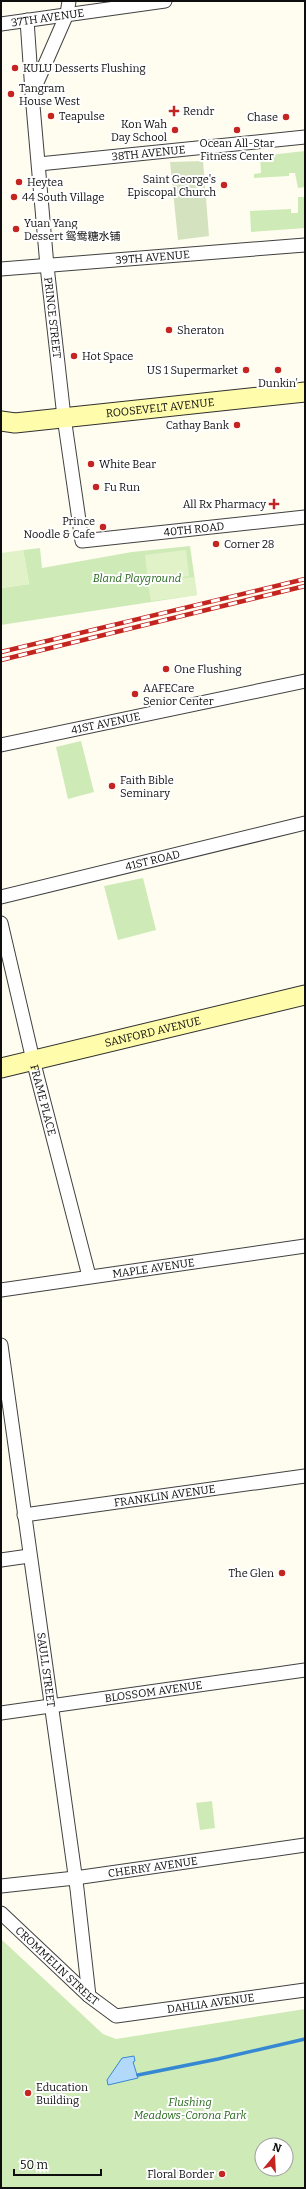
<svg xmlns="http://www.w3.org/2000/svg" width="306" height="2189" font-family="Bitter,'Noto Sans SC',serif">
	<rect width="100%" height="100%" fill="#fffdf0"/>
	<path fill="#ceebb7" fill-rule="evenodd" d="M305 151V187L298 188 295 173H289V176L254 178V174L261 173 260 156Z
		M298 197H305V228L251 232 250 211 291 209V213H298Z
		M190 546 197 595 1 625V588L29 584 23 550 40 548 42 568 132 552Z
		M81 741 94 792 68 799 56 747Z
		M143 878 156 930 118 940 104 886Z
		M212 1801 215 1828 200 1830 196 1803Z
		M1 1939 103 2034 116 2039 305 2009V2188H1ZM262 2145H286V2169H262Z"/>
	<path fill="#d4e2bf" d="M203 161 209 236 178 240 170 162Z"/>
	<path fill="#e1f2c9" d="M23 550 29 584 1 588V553Z
		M186 550 189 576 148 581 145 555Z
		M194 577 197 595 151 601 148 583Z"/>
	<path fill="#b2d9f9" stroke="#3688d3" d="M134 2056 135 2061 133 2062 138 2078 108 2085 107 2080 122 2058Z"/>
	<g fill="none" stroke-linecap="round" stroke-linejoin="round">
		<path stroke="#3688d3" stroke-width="3.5" d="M138 2075 218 2059 305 2039"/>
		<g stroke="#414141" stroke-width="15">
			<g id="street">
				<path id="s1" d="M69 1 67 14 32 94 47 266 64 417 82 541 305 517"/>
				<path d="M27 20 32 92"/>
				<path id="s2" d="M1 24 165 1"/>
				<path id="s3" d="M39 164 305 137"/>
				<path id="s4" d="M1 269 305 245"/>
				<path id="s5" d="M1 745 305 681"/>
				<path id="s6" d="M1 897 305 823"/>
				<path id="s7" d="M1 923 33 1060 89 1276"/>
				<path id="s8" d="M1 1290 305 1246"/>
				<path id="s9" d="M1 1345 77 1889 89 1996"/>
				<path id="s10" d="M24 1515 305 1476"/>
				<path d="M1 1560 29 1556"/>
				<path id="s11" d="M1 1713 305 1670"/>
				<path id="s12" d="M1 1886 75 1878 305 1845"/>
				<path id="s13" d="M1 1913 89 1996 116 2016 305 1990"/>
			</g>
		</g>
		<g stroke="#303030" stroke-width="21">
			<g id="secondary">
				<path id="s14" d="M1 421 15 423 305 392"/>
				<path id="s15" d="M1 1068 305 995"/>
			</g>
		</g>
		<use href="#street" stroke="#fff" stroke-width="13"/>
		<use href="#secondary" stroke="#fffcab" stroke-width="19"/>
		<g stroke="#c42520" stroke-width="4.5">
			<path id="rail" d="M1 652 305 579
				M1 660 305 586"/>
		</g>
		<use href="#rail" stroke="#fff" stroke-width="3" stroke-dasharray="9" stroke-linecap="butt"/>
	</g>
	<g fill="#c42520" stroke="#fff" stroke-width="1.5">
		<circle cx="15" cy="68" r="4"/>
		<circle cx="11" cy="94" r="4"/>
		<path d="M172 105h4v4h4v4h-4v4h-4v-4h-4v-4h4z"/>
		<circle cx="51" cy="116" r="4"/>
		<circle cx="286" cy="117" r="4"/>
		<circle cx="175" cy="130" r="4"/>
		<circle cx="237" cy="130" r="4"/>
		<circle cx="19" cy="182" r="4"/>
		<circle cx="224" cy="185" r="4"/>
		<circle cx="14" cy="197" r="4"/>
		<circle cx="16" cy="229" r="4"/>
		<circle cx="169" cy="330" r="4"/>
		<circle cx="74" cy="356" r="4"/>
		<circle cx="246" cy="370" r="4"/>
		<circle cx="278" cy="370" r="4"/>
		<circle cx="237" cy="425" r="4"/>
		<circle cx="91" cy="464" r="4"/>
		<circle cx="96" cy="487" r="4"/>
		<path d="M272 498h4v4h4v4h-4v4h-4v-4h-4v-4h4z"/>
		<circle cx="103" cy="527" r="4"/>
		<circle cx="216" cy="544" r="4"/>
		<circle cx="166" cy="669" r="4"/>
		<circle cx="135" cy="694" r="4"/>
		<circle cx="112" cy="786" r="4"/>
		<circle cx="282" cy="1573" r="4"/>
		<circle cx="28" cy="2093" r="4"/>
		<circle cx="222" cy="2174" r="4"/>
	</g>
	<g text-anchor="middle" stroke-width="4" stroke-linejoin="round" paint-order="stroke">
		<g font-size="11" fill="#0e0e0e" stroke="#fff">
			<text dy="4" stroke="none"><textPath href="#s2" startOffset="47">37TH AVENUE</textPath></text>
			<text dy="4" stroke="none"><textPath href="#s3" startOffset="110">38TH AVENUE</textPath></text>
			<text dy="4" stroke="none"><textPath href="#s4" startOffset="152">39TH AVENUE</textPath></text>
			<text dy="4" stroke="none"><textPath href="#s1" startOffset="325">PRINCE STREET</textPath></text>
			<text dy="4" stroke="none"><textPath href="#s14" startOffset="160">ROOSEVELT AVENUE</textPath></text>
			<text dy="4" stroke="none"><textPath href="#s1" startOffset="663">40TH ROAD</textPath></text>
			<text dy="4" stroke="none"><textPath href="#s5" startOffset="107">41ST AVENUE</textPath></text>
			<text dy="4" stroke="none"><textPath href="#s6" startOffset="156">41ST ROAD</textPath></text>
			<text dy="4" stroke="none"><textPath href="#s15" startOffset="156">SANFORD AVENUE</textPath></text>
			<text dy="4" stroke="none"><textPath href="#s7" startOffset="182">FRAME PLACE</textPath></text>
			<text dy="4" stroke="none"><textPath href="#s8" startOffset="154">MAPLE AVENUE</textPath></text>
			<text dy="4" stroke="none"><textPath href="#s10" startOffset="142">FRANKLIN AVENUE</textPath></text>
			<text dy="4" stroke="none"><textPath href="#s9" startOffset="328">SAULL STREET</textPath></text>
			<text dy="4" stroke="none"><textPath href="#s11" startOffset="154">BLOSSOM AVENUE</textPath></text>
			<text dy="4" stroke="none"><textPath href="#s12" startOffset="153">CHERRY AVENUE</textPath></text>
			<text dy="4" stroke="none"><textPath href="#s13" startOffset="77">CROMMELIN STREET</textPath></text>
			<text dy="4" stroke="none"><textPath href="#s13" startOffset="250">DAHLIA AVENUE</textPath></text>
		</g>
		<g font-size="11" fill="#0e0e0e" stroke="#fff" text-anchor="start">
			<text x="23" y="72">KULU Desserts Flushing</text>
			<text x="19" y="92">Tangram<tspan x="19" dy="13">House West</tspan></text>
			<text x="183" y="115">Rendr</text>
			<text x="59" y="120">Teapulse</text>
			<text x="278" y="121" text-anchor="end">Chase</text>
			<text x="167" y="128" text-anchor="end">Kon Wah<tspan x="167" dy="13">Day School</tspan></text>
			<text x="237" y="147" text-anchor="middle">Ocean All-Star<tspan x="237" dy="13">Fitness Center</tspan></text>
			<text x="216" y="183" text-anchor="end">Saint George's<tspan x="216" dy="13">Episcopal Church</tspan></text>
			<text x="27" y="186">Heytea</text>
			<text x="22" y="201">44 South Village</text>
			<text x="24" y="227">Yuan Yang<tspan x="24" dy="13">Dessert 鸳鸯糖水铺</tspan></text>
			<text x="177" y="334">Sheraton</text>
			<text x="82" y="360">Hot Space</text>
			<text x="238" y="374" text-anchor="end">US 1 Supermarket</text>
			<text x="278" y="387" text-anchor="middle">Dunkin'</text>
			<text x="229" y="429" text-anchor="end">Cathay Bank</text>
			<text x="99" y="468">White Bear</text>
			<text x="104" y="491">Fu Run</text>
			<text x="266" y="508" text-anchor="end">All Rx Pharmacy</text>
			<text x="95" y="525" text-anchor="end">Prince<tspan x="95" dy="13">Noodle &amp; Cafe</tspan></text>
			<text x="224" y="548">Corner 28</text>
			<text x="174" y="673">One Flushing</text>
			<text x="143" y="692">AAFECare<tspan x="143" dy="13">Senior Center</tspan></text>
			<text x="120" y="784">Faith Bible<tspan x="120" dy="13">Seminary</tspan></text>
			<text x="274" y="1577" text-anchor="end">The Glen</text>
			<text x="36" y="2091">Education<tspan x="36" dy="13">Building</tspan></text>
			<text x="214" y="2178" text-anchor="end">Floral Border</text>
		</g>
		<g font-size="11" font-style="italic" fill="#26691b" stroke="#fff">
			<text x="137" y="582">Bland Playground</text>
			<text x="190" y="2106">Flushing<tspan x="190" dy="13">Meadows-Corona Park</tspan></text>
		</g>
	</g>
	<rect width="306" height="2189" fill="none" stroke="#0e0e0e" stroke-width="4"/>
	<g transform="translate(274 2157) rotate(18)"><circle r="19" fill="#ffffff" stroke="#9f9f9f"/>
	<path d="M0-3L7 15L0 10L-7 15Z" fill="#c42520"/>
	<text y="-6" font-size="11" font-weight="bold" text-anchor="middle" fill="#0e0e0e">N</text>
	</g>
	<path d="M14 2169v6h87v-6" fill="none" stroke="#0e0e0e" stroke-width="2"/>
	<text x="20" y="2169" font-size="12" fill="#0e0e0e" stroke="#ffffff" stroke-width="3" paint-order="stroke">50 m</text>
</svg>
